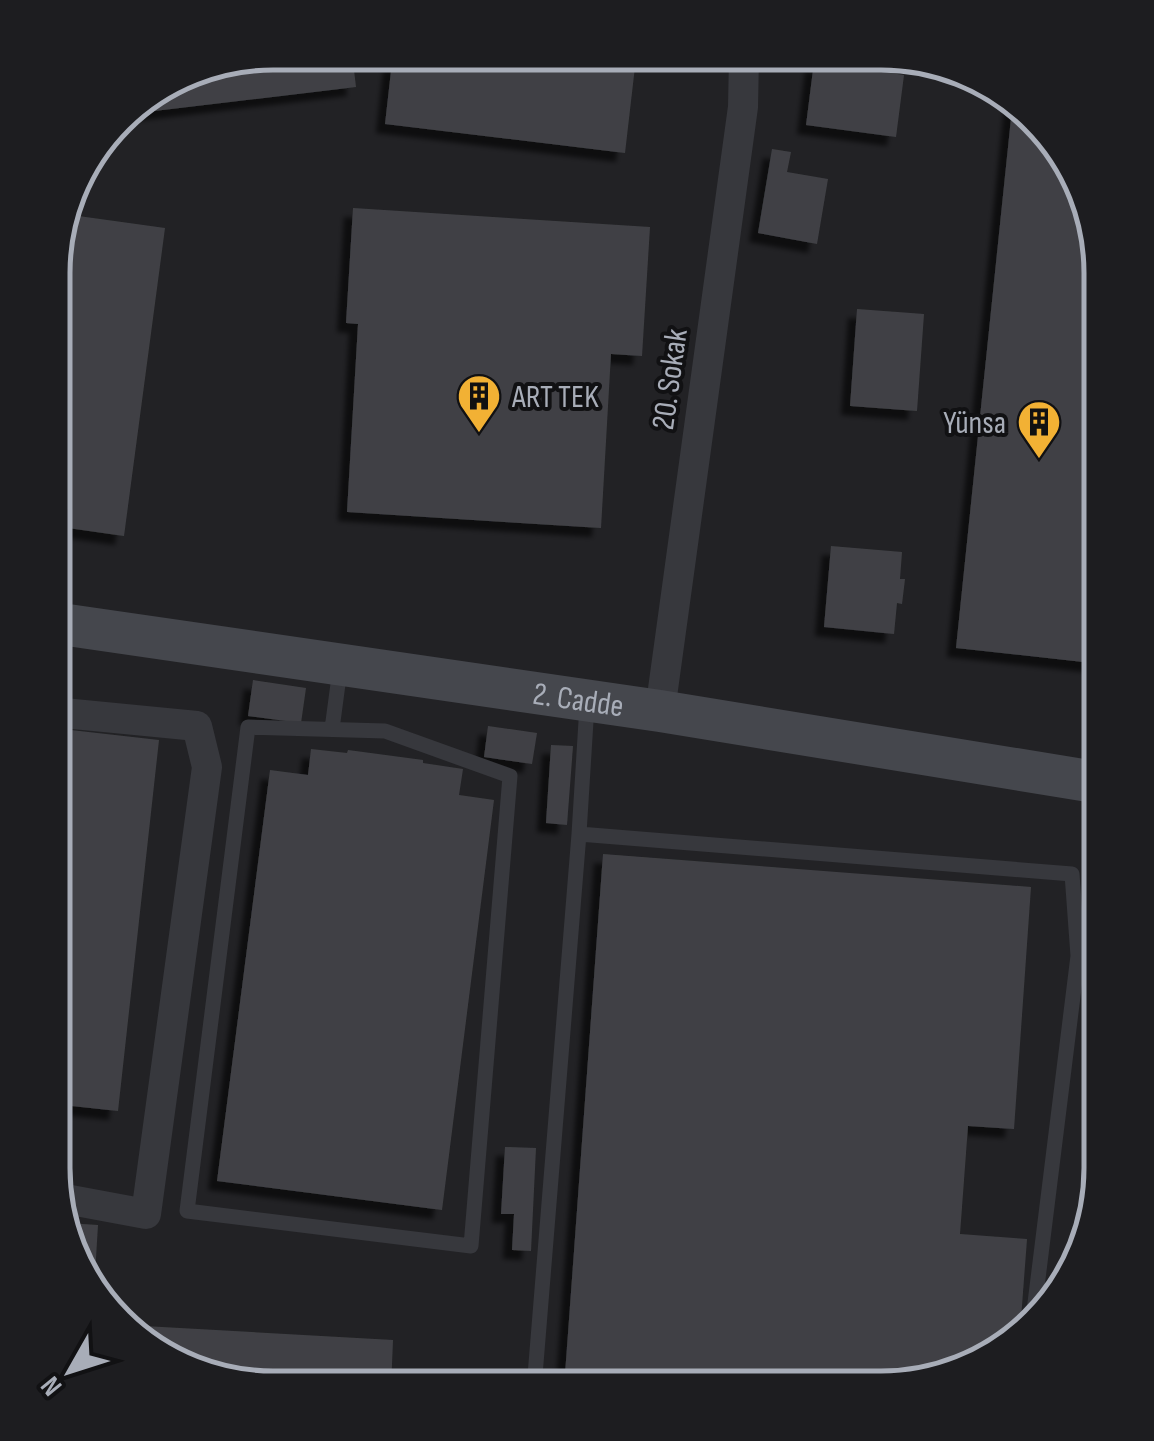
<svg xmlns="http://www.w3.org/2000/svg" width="1154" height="1441" font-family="'Sofia Sans Condensed',sans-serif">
	<defs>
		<filter id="shadow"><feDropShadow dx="-9" dy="9" stdDeviation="2.5" flood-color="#0009"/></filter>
	</defs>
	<rect width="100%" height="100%" fill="#161618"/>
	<path fill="#222225" d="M911 54 1004 90 1072 163 1101 272V1183L1065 1290 991 1359 895 1388H258L151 1352 82 1278 53 1169 54 243 82 163 128 107 201 64Z"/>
	<path fill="#404145" filter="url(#shadow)" d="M636 58 625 153 385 124 392 62Z
		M353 62 356 87 121 115 128 107 201 64Z
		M814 62 904 75 896 137 806 125Z
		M1013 99 1072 163 1101 272V664L956 648Z
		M772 149 791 152 787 172 828 179 817 244 758 233Z
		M353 208 650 227 642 356 611 354 601 528 347 512 358 324 346 323Z
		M64 214 165 228 124 536 54 526V243Z
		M857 309 924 314 917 411 850 406Z
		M831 546 902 552 900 579H905L902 604 897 603 894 634 824 627Z
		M253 680 306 688 301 723 248 716Z
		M488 726 537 733 532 764 484 757Z
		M53 728 159 740 118 1111 53 1104Z
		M551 745 573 746 567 825 546 823Z
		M311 749 347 753 348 750 423 760V763L463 769 459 795 494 800 442 1210 217 1181 270 770 308 775Z
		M603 854 1031 887 1014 1129 968 1126 960 1234 1027 1239 1020 1332 991 1359 895 1388H564Z
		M505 1147 536 1148 531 1251 512 1250 514 1214H501Z
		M67 1223 98 1225 94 1291 82 1278Z
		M126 1325 393 1340 391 1388H258L151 1352Z"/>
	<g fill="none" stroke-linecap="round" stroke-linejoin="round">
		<path stroke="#37383d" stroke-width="15" d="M248 727 385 731 510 776 471 1246 187 1211Z
			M332 729 340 669
			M579 834 1072 874 1078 956 1033 1319
			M534 1388 579 834 587 705"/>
		<path stroke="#37383d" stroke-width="30" d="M660 711 743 107 744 57
			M53 712 197 726 207 767 146 1214 60 1198"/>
		<path stroke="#45474d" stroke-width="42" id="s1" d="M54 623 660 711 1101 783"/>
	</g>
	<defs>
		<g id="building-pin" transform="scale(2.25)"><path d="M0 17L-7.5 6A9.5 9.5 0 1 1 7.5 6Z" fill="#f2b134" stroke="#111113"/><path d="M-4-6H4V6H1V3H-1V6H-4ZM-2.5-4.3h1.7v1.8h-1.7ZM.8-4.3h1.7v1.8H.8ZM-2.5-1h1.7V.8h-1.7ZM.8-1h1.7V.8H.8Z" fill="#111"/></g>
	</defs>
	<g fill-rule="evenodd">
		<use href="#building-pin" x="479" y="396"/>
		<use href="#building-pin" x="1039" y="422"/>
	</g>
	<g text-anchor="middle" stroke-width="8" stroke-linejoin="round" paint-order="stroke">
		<g font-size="32" fill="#a8adb8" stroke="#111113">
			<text transform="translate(669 379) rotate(-82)" y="11">20. Sokak</text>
			<text dy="11" stroke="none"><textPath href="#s1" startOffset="530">2. Cadde</textPath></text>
		</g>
		<g font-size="32" fill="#a8adb8" stroke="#111113" text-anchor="start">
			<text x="512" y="407">ART TEK</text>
			<text x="1006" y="433" text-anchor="end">Yünsa</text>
		</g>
	</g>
	<path d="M0 0H1154V1441H0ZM273 70H881A203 203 0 0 1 1084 273V1168A203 203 0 0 1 881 1371H273A203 203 0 0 1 70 1168V273A203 203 0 0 1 273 70Z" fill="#1d1d20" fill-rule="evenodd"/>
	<path fill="none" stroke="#a8adb8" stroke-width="5" d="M273 70H881A203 203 0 0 1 1084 273V1168A203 203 0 0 1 881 1371H273A203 203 0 0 1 70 1168V273A203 203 0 0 1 273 70Z"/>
	<g transform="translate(70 1371) rotate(231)" stroke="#111113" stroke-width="8" paint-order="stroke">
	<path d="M0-8L18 38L0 25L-18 38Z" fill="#a8adb8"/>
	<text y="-15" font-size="28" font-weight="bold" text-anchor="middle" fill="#a8adb8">N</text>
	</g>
</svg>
